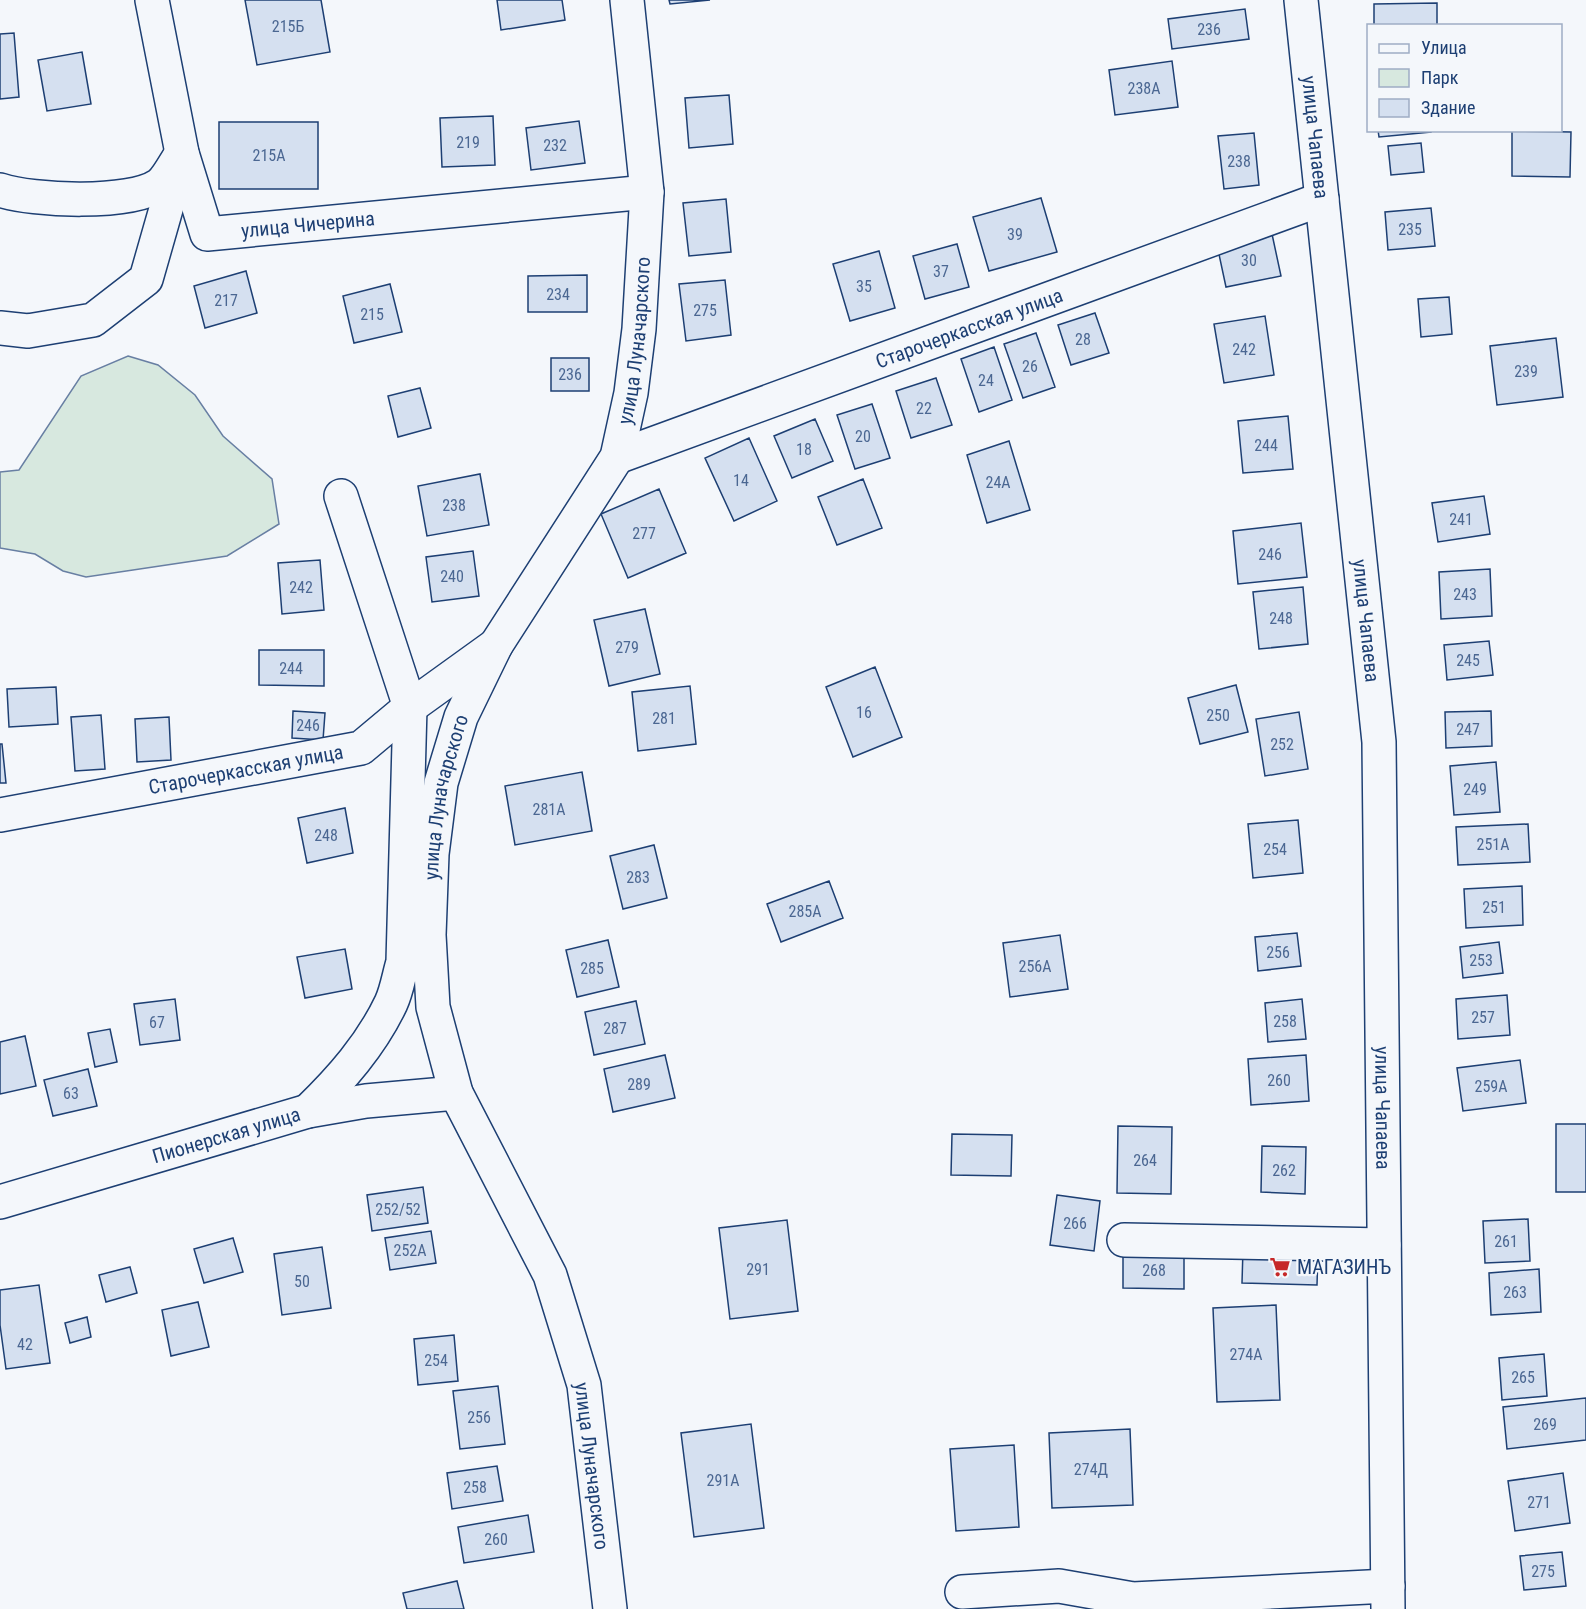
<svg xmlns="http://www.w3.org/2000/svg" width="1586" height="1609" font-family="'Roboto Condensed',sans-serif">
	<rect width="100%" height="100%" fill="#f4f7fb"/>
	<path fill="#d7e8df" stroke="#687fa3" stroke-width="1.5" d="M128 356 158 365 195 395 223 436 272 479 279 524 227 556 86 577 63 571 35 554 0 548V472L19 470 81 376Z"/>
	<path fill="#d5e0f0" stroke="#1d3f73" stroke-width="1.5" d="M245 0H321L330 52 257 65Z
		M497 0H562L565 20 501 30Z
		M669 0H710L670 4Z
		M1437 3V26H1374V4Z
		M1245 9 1249 39 1172 49 1168 19Z
		M14 33 19 97 0 99V34Z
		M82 52 91 104 47 111 38 60Z
		M1172 61 1178 107 1115 115 1109 70Z
		M729 95 733 144 689 148 685 98Z
		M493 116 495 165 442 167 440 118Z
		M579 121 585 163 531 170 526 128Z
		M219 122H318V189H219Z
		M1378 130H1431V132L1379 137Z
		M1512 131 1571 132 1570 177 1512 176Z
		M1254 133 1259 185 1224 189 1218 136Z
		M1421 143 1424 172 1391 175 1388 146Z
		M1041 198 1057 252 989 271 973 217Z
		M726 199 731 252 689 256 683 203Z
		M1431 208 1435 246 1388 250 1385 212Z
		M1272 234 1281 276 1226 287 1217 245Z
		M957 244 969 287 925 299 913 256Z
		M879 251 895 308 850 321 833 264Z
		M246 271 257 313 205 328 194 286Z
		M587 275V312H528V276Z
		M725 280 731 335 686 341 679 284Z
		M390 284 402 332 354 343 343 296Z
		M1449 297 1452 334 1421 337 1418 299Z
		M1095 313 1109 353 1071 365 1058 325Z
		M1265 316 1274 375 1224 383 1214 324Z
		M1036 333 1055 387 1023 398 1004 344Z
		M1556 338 1563 397 1497 405 1490 346Z
		M994 347 1012 400 979 412 961 359Z
		M551 358H589V391H551Z
		M936 378 952 425 911 438 896 391Z
		M420 388 431 428 398 437 388 396Z
		M872 404 890 458 855 469 837 415Z
		M1288 416 1293 469 1243 473 1238 421Z
		M815 419 833 461 792 478 774 436Z
		M749 438 777 501 734 521 705 458Z
		M1009 441 1030 510 987 523 967 455Z
		M480 474 489 525 427 536 418 486Z
		M863 479 882 528 837 545 818 497Z
		M659 489 686 553 628 578 601 514Z
		M1484 496 1490 534 1438 542 1432 503Z
		M1301 523 1307 577 1238 584 1233 531Z
		M473 551 479 596 432 602 426 557Z
		M320 560 324 610 282 614 278 563Z
		M1490 569 1492 616 1441 619 1439 572Z
		M1303 587 1308 644 1259 649 1253 592Z
		M645 609 660 674 609 686 594 620Z
		M1489 641 1493 675 1447 680 1444 645Z
		M259 650H324V686L259 685Z
		M875 667 902 737 853 757 826 687Z
		M1236 685 1248 732 1200 744 1188 698Z
		M690 686 696 744 638 751 632 692Z
		M56 687 58 724 9 727 7 689Z
		M293 711 325 713 323 740 292 738Z
		M1491 711 1492 746 1446 748 1445 712Z
		M1299 712 1308 769 1265 776 1256 719Z
		M101 715 105 769 75 771 71 717Z
		M169 717 171 760 137 762 135 719Z
		M0 744H2L6 783H0Z
		M1496 762 1500 812 1454 815 1450 766Z
		M582 772 592 831 515 845 505 786Z
		M345 808 353 853 307 863 298 818Z
		M1298 820 1303 873 1253 878 1248 824Z
		M1528 824 1530 862 1458 865 1456 827Z
		M654 845 667 898 623 909 610 856Z
		M829 881 843 918 781 942 767 904Z
		M1522 886 1523 925 1466 928 1464 889Z
		M1297 933 1301 966 1258 971 1255 937Z
		M1060 935 1068 989 1010 997 1003 943Z
		M608 940 619 987 577 997 566 950Z
		M1499 942 1503 973 1463 978 1460 947Z
		M345 949 352 989 305 998 297 957Z
		M1507 995 1510 1035 1458 1039 1456 999Z
		M175 999 180 1040 140 1045 134 1004Z
		M1302 999 1306 1039 1268 1042 1265 1003Z
		M636 1001 645 1044 594 1055 585 1012Z
		M110 1029 117 1062 95 1067 88 1033Z
		M25 1036 36 1086 0 1094V1042Z
		M665 1055 675 1098 613 1112 604 1069Z
		M1306 1055 1309 1101 1251 1105 1248 1059Z
		M1520 1060 1526 1103 1463 1111 1457 1068Z
		M88 1069 97 1106 53 1116 44 1080Z
		M1556 1124H1586V1192H1556Z
		M1118 1126 1172 1127 1171 1194 1117 1193Z
		M952 1134 1012 1135 1011 1176 951 1175Z
		M1262 1146 1306 1147 1305 1194 1261 1192Z
		M423 1187 428 1223 372 1231 367 1195Z
		M1057 1195 1100 1201 1094 1251 1050 1245Z
		M1528 1219 1530 1261 1485 1263 1483 1221Z
		M787 1220 798 1311 730 1319 719 1228Z
		M431 1231 436 1263 390 1270 385 1238Z
		M233 1238 243 1272 204 1283 194 1249Z
		M322 1247 331 1308 282 1315 274 1254Z
		M1243 1249 1318 1252 1317 1285 1242 1283Z
		M1123 1252H1184V1289L1123 1288Z
		M130 1267 137 1293 106 1302 99 1275Z
		M1539 1269 1541 1312 1491 1315 1489 1273Z
		M39 1285 50 1363 6 1369 0 1325V1290Z
		M198 1302 209 1347 171 1356 162 1310Z
		M1276 1305 1280 1400 1217 1402 1213 1308Z
		M87 1317 91 1337 70 1343 65 1323Z
		M454 1335 458 1381 418 1385 414 1339Z
		M1544 1354 1547 1396 1502 1400 1499 1358Z
		M498 1386 505 1444 460 1449 453 1391Z
		M1586 1398V1440L1507 1449 1503 1407Z
		M751 1424 764 1528 694 1537 681 1433Z
		M1130 1429 1133 1505 1052 1508 1049 1433Z
		M1014 1445 1019 1527 956 1531 950 1449Z
		M497 1466 503 1501 452 1509 447 1473Z
		M1563 1473 1570 1523 1515 1531 1508 1481Z
		M528 1515 534 1552 464 1563 458 1527Z
		M1562 1552 1566 1586 1524 1590 1520 1556Z
		M457 1581 464 1609H407L403 1593Z"/>
	<g fill="none" stroke-linecap="round" stroke-linejoin="round">
		<g stroke="#1d3f73" stroke-width="36">
			<g id="minor">
				<path id="s1" d="M152 0 182 153 207 234 647 192"/>
				<path d="M0 190C33 201 130 205 159 185 166 180 173 167 178 159"/>
				<path d="M0 328 28 331 93 320 146 279 182 153"/>
				<path id="s2" d="M617 457 1322 199"/>
				<path id="s3" d="M0 815 361 748 410 707 496 645"/>
				<path d="M308 1111C341 1079 371 1045 391 1003 397 990 399 975 403 962L410 707 341 496"/>
				<path id="s4" d="M0 1202 308 1111 366 1101 456 1093"/>
				<path d="M1124 1240 1384 1245"/>
				<path d="M962 1592 1059 1586 1133 1599 1388 1586"/>
			</g>
		</g>
		<g stroke="#1d3f73" stroke-width="36">
			<g id="major">
				<path id="s5" d="M1301 0 1379 742 1388 1609"/>
				<path id="s6" d="M610 1609 584 1385 550 1275 456 1093 433 1007 429 935 432 854 441 783 461 717 496 645 617 457 631 393 639 329 647 192 627 0"/>
			</g>
		</g>
		<use href="#minor" stroke="#f4f7fb" stroke-width="33"/>
		<use href="#major" stroke="#f4f7fb" stroke-width="33"/>
	</g>
	<defs>
		<g id="supermarket-bare" transform="scale(1.62)"><path d="M-6-5.5h2.5l.6 2H6L4.5 2H-2.5L-4.4-4H-6ZM-1.5 3.2a1.3 1.3 0 1 0 .1 0ZM3 3.2a1.3 1.3 0 1 0 .1 0Z" fill="#c62828" stroke="#f4f7fb" stroke-width="2.5" paint-order="stroke"/></g>
	</defs>
	<g fill-rule="evenodd">
		<use href="#supermarket-bare" x="1280" y="1267"/>
	</g>
	<g text-anchor="middle" stroke-width="4.5" stroke-linejoin="round" paint-order="stroke">
		<g font-size="16" fill="#4b6792">
			<text x="288" y="32">215Б</text>
			<text x="1209" y="35">236</text>
			<text x="1144" y="94">238А</text>
			<text x="468" y="148">219</text>
			<text x="555" y="151">232</text>
			<text x="269" y="161">215А</text>
			<text x="1239" y="167">238</text>
			<text x="1410" y="235">235</text>
			<text x="1015" y="240">39</text>
			<text x="1249" y="266">30</text>
			<text x="941" y="277">37</text>
			<text x="864" y="292">35</text>
			<text x="558" y="300">234</text>
			<text x="226" y="306">217</text>
			<text x="705" y="316">275</text>
			<text x="372" y="320">215</text>
			<text x="1083" y="345">28</text>
			<text x="1244" y="355">242</text>
			<text x="1030" y="372">26</text>
			<text x="1526" y="377">239</text>
			<text x="570" y="380">236</text>
			<text x="986" y="386">24</text>
			<text x="924" y="414">22</text>
			<text x="863" y="442">20</text>
			<text x="1266" y="451">244</text>
			<text x="804" y="455">18</text>
			<text x="741" y="486">14</text>
			<text x="998" y="488">24А</text>
			<text x="454" y="511">238</text>
			<text x="1461" y="525">241</text>
			<text x="644" y="539">277</text>
			<text x="1270" y="560">246</text>
			<text x="452" y="582">240</text>
			<text x="301" y="593">242</text>
			<text x="1465" y="600">243</text>
			<text x="1281" y="624">248</text>
			<text x="627" y="653">279</text>
			<text x="1468" y="666">245</text>
			<text x="291" y="674">244</text>
			<text x="864" y="718">16</text>
			<text x="1218" y="721">250</text>
			<text x="664" y="724">281</text>
			<text x="308" y="731">246</text>
			<text x="1468" y="735">247</text>
			<text x="1282" y="750">252</text>
			<text x="1475" y="795">249</text>
			<text x="549" y="815">281А</text>
			<text x="326" y="841">248</text>
			<text x="1493" y="850">251А</text>
			<text x="1275" y="855">254</text>
			<text x="638" y="883">283</text>
			<text x="1494" y="913">251</text>
			<text x="805" y="917">285А</text>
			<text x="1278" y="958">256</text>
			<text x="1481" y="966">253</text>
			<text x="1035" y="972">256А</text>
			<text x="592" y="974">285</text>
			<text x="1483" y="1023">257</text>
			<text x="1285" y="1027">258</text>
			<text x="157" y="1028">67</text>
			<text x="615" y="1034">287</text>
			<text x="1279" y="1086">260</text>
			<text x="639" y="1090">289</text>
			<text x="1491" y="1092">259А</text>
			<text x="71" y="1099">63</text>
			<text x="1145" y="1166">264</text>
			<text x="1284" y="1176">262</text>
			<text x="398" y="1215">252/52</text>
			<text x="1075" y="1229">266</text>
			<text x="1506" y="1247">261</text>
			<text x="410" y="1256">252А</text>
			<text x="758" y="1275">291</text>
			<text x="1154" y="1276">268</text>
			<text x="302" y="1287">50</text>
			<text x="1515" y="1298">263</text>
			<text x="25" y="1350">42</text>
			<text x="1246" y="1360">274А</text>
			<text x="436" y="1366">254</text>
			<text x="1523" y="1383">265</text>
			<text x="479" y="1423">256</text>
			<text x="1545" y="1430">269</text>
			<text x="1091" y="1475">274Д</text>
			<text x="723" y="1486">291А</text>
			<text x="475" y="1493">258</text>
			<text x="1539" y="1508">271</text>
			<text x="496" y="1545">260</text>
			<text x="1543" y="1577">275</text>
		</g>
		<g font-size="20" fill="#1d3f73" stroke="#f4f7fb">
			<text dy="7" stroke="none"><textPath href="#s5" startOffset="138">улица Чапаева</textPath></text>
			<text dy="7" stroke="none"><textPath href="#s1" startOffset="342">улица Чичерина</textPath></text>
			<text dy="7" stroke="none"><textPath href="#s2" startOffset="375">Старочеркасская улица</textPath></text>
			<text dy="7" stroke="none"><textPath href="#s6" startOffset="1350">улица Луначарского</textPath></text>
			<text dy="7" stroke="none"><textPath href="#s5" startOffset="624">улица Чапаева</textPath></text>
			<text dy="7" stroke="none"><textPath href="#s3" startOffset="250">Старочеркасская улица</textPath></text>
			<text dy="7" stroke="none"><textPath href="#s6" startOffset="846">улица Луначарского</textPath></text>
			<text dy="7" stroke="none"><textPath href="#s5" startOffset="1112">улица Чапаева</textPath></text>
			<text dy="7" stroke="none"><textPath href="#s4" startOffset="236">Пионерская улица</textPath></text>
			<text transform="translate(592 1466) rotate(83)" y="7">улица Луначарского</text>
		</g>
		<g font-size="20" fill="#1d3f73" stroke="#f4f7fb" text-anchor="start">
			<text x="1297" y="1274">МАГАЗИНЪ</text>
		</g>
	</g>
	<rect x="1367" y="24" width="195" height="108" fill="#f4f7fb" stroke="#9eadc5" stroke-width="1.5"/>
	<rect x="1379" y="44" width="30" height="9" fill="#f4f7fb" stroke="#9eadc5" stroke-width="1.5"/>
	<text x="1421" y="54" font-size="18" fill="#1d3f73">Улица</text>
	<rect x="1379" y="69" width="30" height="18" fill="#d7e8df" stroke="#9eadc5" stroke-width="1.5"/>
	<text x="1421" y="84" font-size="18" fill="#1d3f73">Парк</text>
	<rect x="1379" y="99" width="30" height="18" fill="#d5e0f0" stroke="#9eadc5" stroke-width="1.5"/>
	<text x="1421" y="114" font-size="18" fill="#1d3f73">Здание</text>
</svg>
